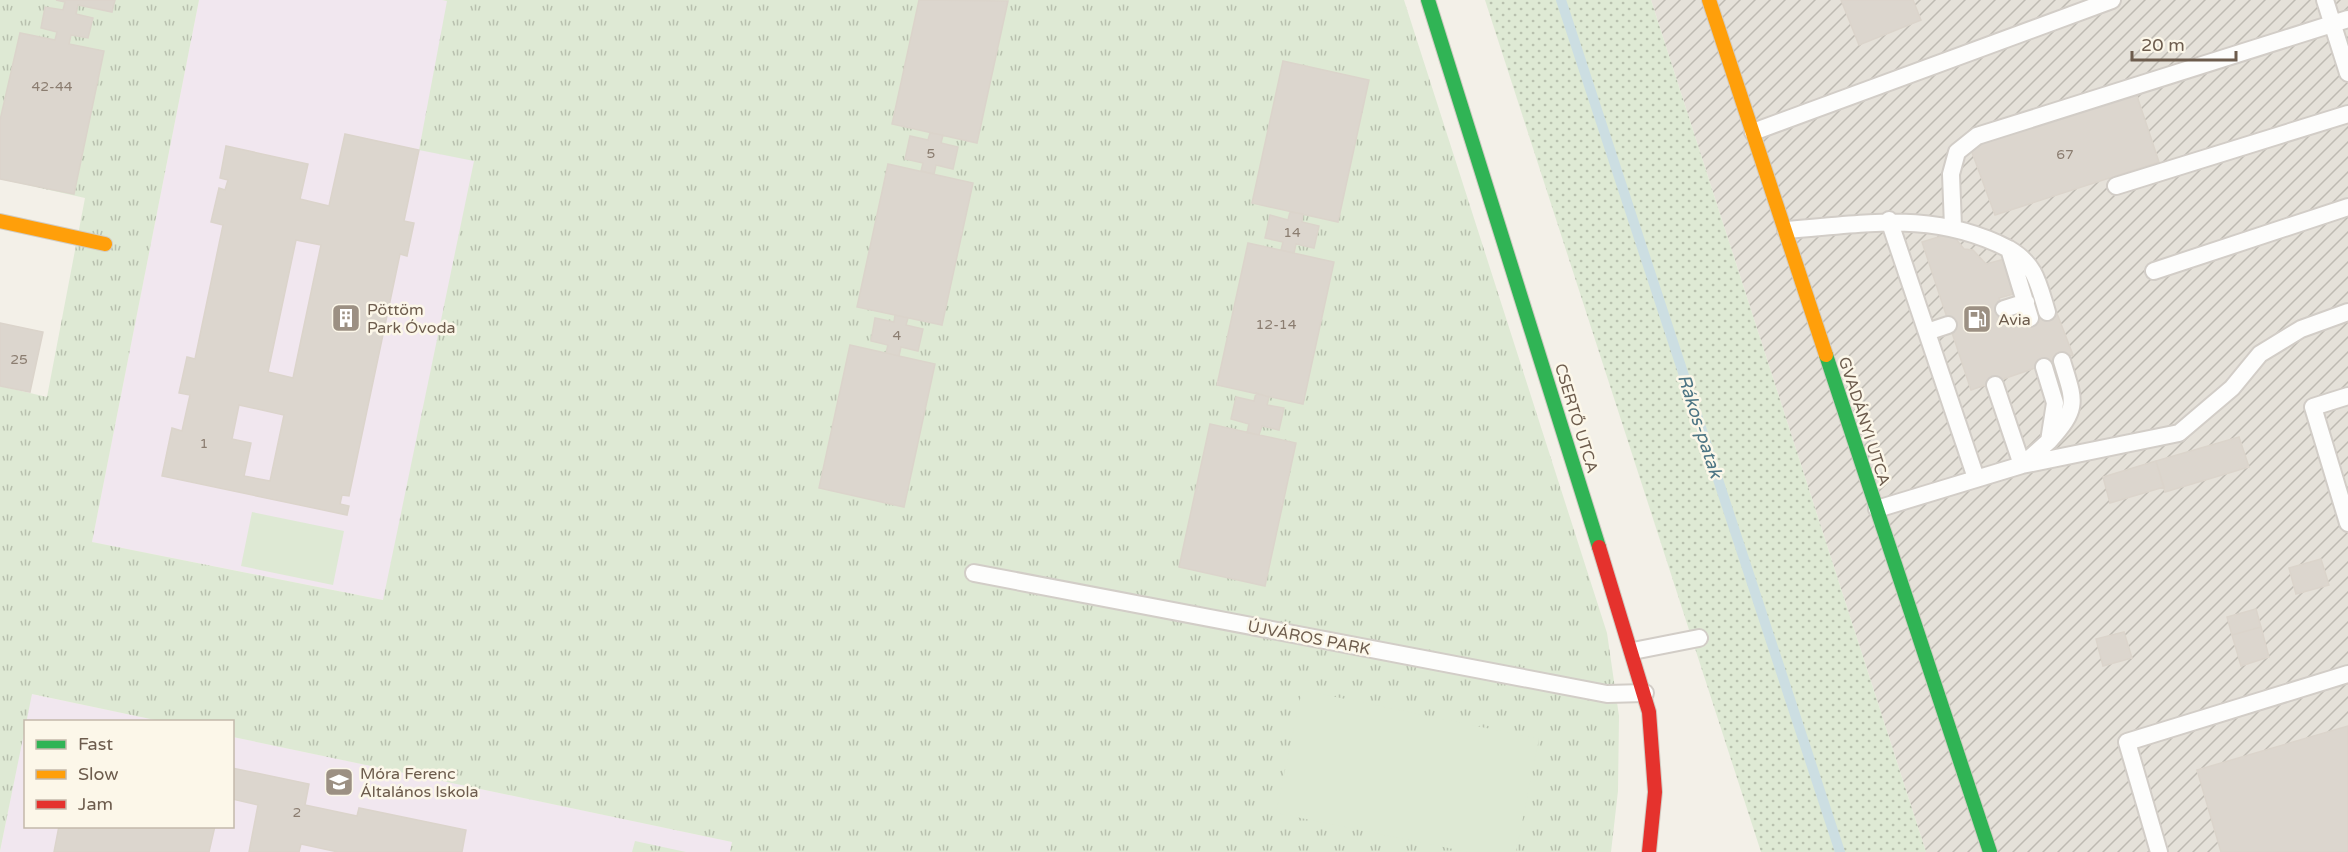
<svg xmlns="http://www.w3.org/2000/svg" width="2348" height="852" font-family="'Varela Round',sans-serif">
	<defs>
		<pattern id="industrial-furrows" width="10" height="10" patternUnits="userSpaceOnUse" patternTransform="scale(1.5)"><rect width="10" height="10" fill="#e5e1d9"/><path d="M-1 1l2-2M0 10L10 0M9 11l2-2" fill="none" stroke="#bebab2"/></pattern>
		<pattern id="grass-dots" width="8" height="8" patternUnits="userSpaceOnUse" patternTransform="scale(1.5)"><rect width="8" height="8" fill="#dee9d4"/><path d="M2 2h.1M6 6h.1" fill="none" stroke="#b8c0ae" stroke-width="1.8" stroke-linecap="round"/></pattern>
		<pattern id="park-tufts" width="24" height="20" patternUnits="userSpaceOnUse" patternTransform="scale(1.5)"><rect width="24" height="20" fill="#dee9d4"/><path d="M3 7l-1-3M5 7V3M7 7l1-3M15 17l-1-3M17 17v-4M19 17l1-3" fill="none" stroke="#b8c0ae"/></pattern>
	</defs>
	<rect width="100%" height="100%" fill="#f3f0e8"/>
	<path fill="url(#industrial-furrows)" d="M1651 0H2348V852H1926Z"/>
	<path fill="#f1e7ef" d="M199 0H442L582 27 465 616 92 542Z
		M31 694 160 721 26 722Z
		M25 724 26 826H232L233 737 732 842 730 852H0Z"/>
	<path fill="url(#grass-dots)" d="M1485 0H1651L1926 852H1761Z"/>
	<path fill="url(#park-tufts)" d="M0 0H199L92 542 383 600 474 161 419 150 447 1 442 0H1404L1607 633 1619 716 1618 791 1611 852H730L732 842 233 737 232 722 160 721 32 694 0 851V386L47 397 85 198 0 179Z
		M635 841 686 852H632Z"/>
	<path fill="#dee9d4" d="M252 512 344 531 333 585 241 566Z
		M1302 690 1539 739 1516 852H1468L1276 813Z"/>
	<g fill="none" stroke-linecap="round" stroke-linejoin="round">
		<path stroke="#ccdee2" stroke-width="10" d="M1561 0 1840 852"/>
	</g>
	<path fill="#dcd6ce" stroke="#dbd4cb" stroke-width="1.5" fill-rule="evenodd" d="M56 0H115L112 12 78 5 76 14 93 18 88 38 71 35 69 44 104 51 74 194 0 179V120L20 33 55 40 57 32 41 28 45 7 63 10 65 2Z
		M919 0 1008 1 977 143 892 124Z
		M1841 0H1913L1921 20 1859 45Z
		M1283 61 1369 80 1338 222 1252 203Z
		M2136 93 2159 162 1995 215 1970 147Z
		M930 133 943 135 941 143 958 147 953 169 936 165 934 174 921 171 923 163 905 159 910 136 928 140Z
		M345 134 419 150 404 221 414 223 407 256 400 254 349 496 342 495 340 504 349 506 347 515 162 476 172 428 182 431 190 395 179 393 187 357 195 359 223 225 211 222 219 188 225 190 228 180 220 178 226 146 308 164 300 199 329 206ZM296 240 321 245 293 378 268 372ZM239 405 284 415 270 481 244 476 251 443 232 439Z
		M888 164 973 183 942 325 857 307Z
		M1290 212 1303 214 1302 222 1319 226 1314 248 1296 244 1294 253 1281 250 1283 242 1265 238 1270 215 1288 220Z
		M1951 233 1964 249 1973 250 1986 264 2005 259 2017 293 1999 298 2008 326 2056 311 2073 355 1971 390 1922 242Z
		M1248 243 1334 262 1303 404 1217 385Z
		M895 315 908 318 906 325 923 329 918 351 901 347 899 356 886 353 888 345 871 341 875 318 894 322Z
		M0 323 43 332 30 392 0 386Z
		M850 345 935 364 904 507 819 488Z
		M1256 393 1269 397 1267 405 1284 408 1279 430 1262 426 1259 435 1247 433 1249 424 1231 419 1236 397 1254 401Z
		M1210 424 1296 443 1265 586 1179 567Z
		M2239 437 2249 467 2165 492 2156 461Z
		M2156 461 2164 487 2110 503 2103 477Z
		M2321 559 2329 585 2296 594 2289 568Z
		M2256 609 2261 627 2232 635 2227 617Z
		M2261 627 2269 657 2241 666 2232 635Z
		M2124 632 2132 658 2103 666 2096 639Z
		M2348 726V852H2221L2197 770Z
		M232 768 309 784 305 805 357 816 359 808 466 830 462 852H338L301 844 299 852H249L258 805 232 799Z
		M59 826H215L209 852H54Z"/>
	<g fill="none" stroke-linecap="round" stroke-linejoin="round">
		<g stroke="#d2cdc7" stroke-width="20">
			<path id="lane" d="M2325 0 2348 73
				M1753 132 2112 0
				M2116 186 2348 114
				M1889 220 1976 478
				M1953 227 1951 174 1957 152 1977 136 2348 19
				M1786 230C1867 224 1933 210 2009 249L2030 318
				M2009 249C2036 265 2038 283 2047 312
				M2154 271 2348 207
				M2004 309 2026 302
				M1927 332 1948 325
				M1995 385 2022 465 2179 433 2232 388 2260 354 2301 329 2348 312
				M2348 396 2313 407 2348 523
				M2049 441C2080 407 2074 401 2062 361
				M1877 509 2022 465 2049 441 2055 403 2044 367
				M974 573 1607 694 1645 693
				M1633 651 1699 638
				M2159 852 2127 742 2348 674"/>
		</g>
		<g stroke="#d1ccc3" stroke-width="16">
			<path id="fast" d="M1428 0 1599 547
				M1826 355 1990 852"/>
		</g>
		<g stroke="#d1ccc3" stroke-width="16">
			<path id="slow" d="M1709 0 1826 355
				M0 221 105 244"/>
		</g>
		<g stroke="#d1ccc3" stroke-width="16">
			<path id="jam" d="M1599 547 1649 712 1655 792 1649 852"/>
		</g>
		<use href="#lane" stroke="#fdfdfc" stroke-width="16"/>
		<use href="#fast" stroke="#30b455" stroke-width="14"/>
		<use href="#slow" stroke="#ff9f0a" stroke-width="14"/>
		<use href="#jam" stroke="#e5322d" stroke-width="14"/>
	</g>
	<defs>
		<g id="building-square" transform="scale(1.5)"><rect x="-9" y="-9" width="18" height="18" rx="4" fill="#9c9083" stroke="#fcf7e9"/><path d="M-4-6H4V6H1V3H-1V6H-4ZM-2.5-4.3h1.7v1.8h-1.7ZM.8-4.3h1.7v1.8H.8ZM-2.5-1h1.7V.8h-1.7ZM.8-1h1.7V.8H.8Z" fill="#fff"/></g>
		<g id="fuel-square" transform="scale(1.5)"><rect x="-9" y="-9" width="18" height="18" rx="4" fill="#9c9083" stroke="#fcf7e9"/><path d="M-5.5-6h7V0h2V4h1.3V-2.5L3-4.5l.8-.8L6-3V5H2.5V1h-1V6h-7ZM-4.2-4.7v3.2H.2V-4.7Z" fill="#fff"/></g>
		<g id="school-square" transform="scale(1.5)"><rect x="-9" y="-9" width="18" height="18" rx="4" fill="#9c9083" stroke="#fcf7e9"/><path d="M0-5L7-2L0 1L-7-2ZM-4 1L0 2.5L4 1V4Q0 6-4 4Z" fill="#fff"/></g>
	</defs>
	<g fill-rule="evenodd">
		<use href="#building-square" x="346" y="318"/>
		<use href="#fuel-square" x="1977" y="319"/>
		<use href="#school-square" x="339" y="782"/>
	</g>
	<g text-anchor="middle" stroke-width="5" stroke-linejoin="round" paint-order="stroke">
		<g font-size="14" fill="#8b7d70">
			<text x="52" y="91">42-44</text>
			<text x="931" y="158">5</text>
			<text x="2065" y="159">67</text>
			<text x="1292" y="237">14</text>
			<text x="1276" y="329">12-14</text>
			<text x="897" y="340">4</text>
			<text x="19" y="364">25</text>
			<text x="204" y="448">1</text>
			<text x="297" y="817">2</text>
		</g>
		<g font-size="16" fill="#6d5c4d" stroke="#fcf7e9" text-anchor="start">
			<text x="367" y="315">Pöttöm<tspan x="367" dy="18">Park Óvoda</tspan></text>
			<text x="1998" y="325">Avia</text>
			<text x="360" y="779">Móra Ferenc<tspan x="360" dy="18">Általános Iskola</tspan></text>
		</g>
		<g font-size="16" fill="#6d5c4d" stroke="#fcf7e9">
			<text transform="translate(1577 418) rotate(73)" y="6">CSERTŐ UTCA</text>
			<text transform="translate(1865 421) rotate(72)" y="6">GVADÁNYI UTCA</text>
			<text transform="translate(1309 637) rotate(11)" y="6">ÚJVÁROS PARK</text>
		</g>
		<g font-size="18" font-style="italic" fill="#4d7584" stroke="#fcf7e9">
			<text transform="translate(1700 426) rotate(72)" y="6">Rákos-patak</text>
		</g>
	</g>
	<rect x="24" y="720" width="210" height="108" fill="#fcf7e9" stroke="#c3b9ab" stroke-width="1.5"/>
	<rect x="36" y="740" width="30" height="9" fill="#30b455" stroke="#c3b9ab" stroke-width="1.5"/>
	<text x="78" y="750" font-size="18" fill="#6d5c4d">Fast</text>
	<rect x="36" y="770" width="30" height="9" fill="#ff9f0a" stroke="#c3b9ab" stroke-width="1.5"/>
	<text x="78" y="780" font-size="18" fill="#6d5c4d">Slow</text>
	<rect x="36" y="800" width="30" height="9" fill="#e5322d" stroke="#c3b9ab" stroke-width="1.5"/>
	<text x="78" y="810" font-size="18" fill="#6d5c4d">Jam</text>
	<path d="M2132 51v9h104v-9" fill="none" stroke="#6d5c4d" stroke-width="3"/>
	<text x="2141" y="51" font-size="18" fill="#6d5c4d" stroke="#fcf7e9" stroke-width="4.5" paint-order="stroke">20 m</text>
</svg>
